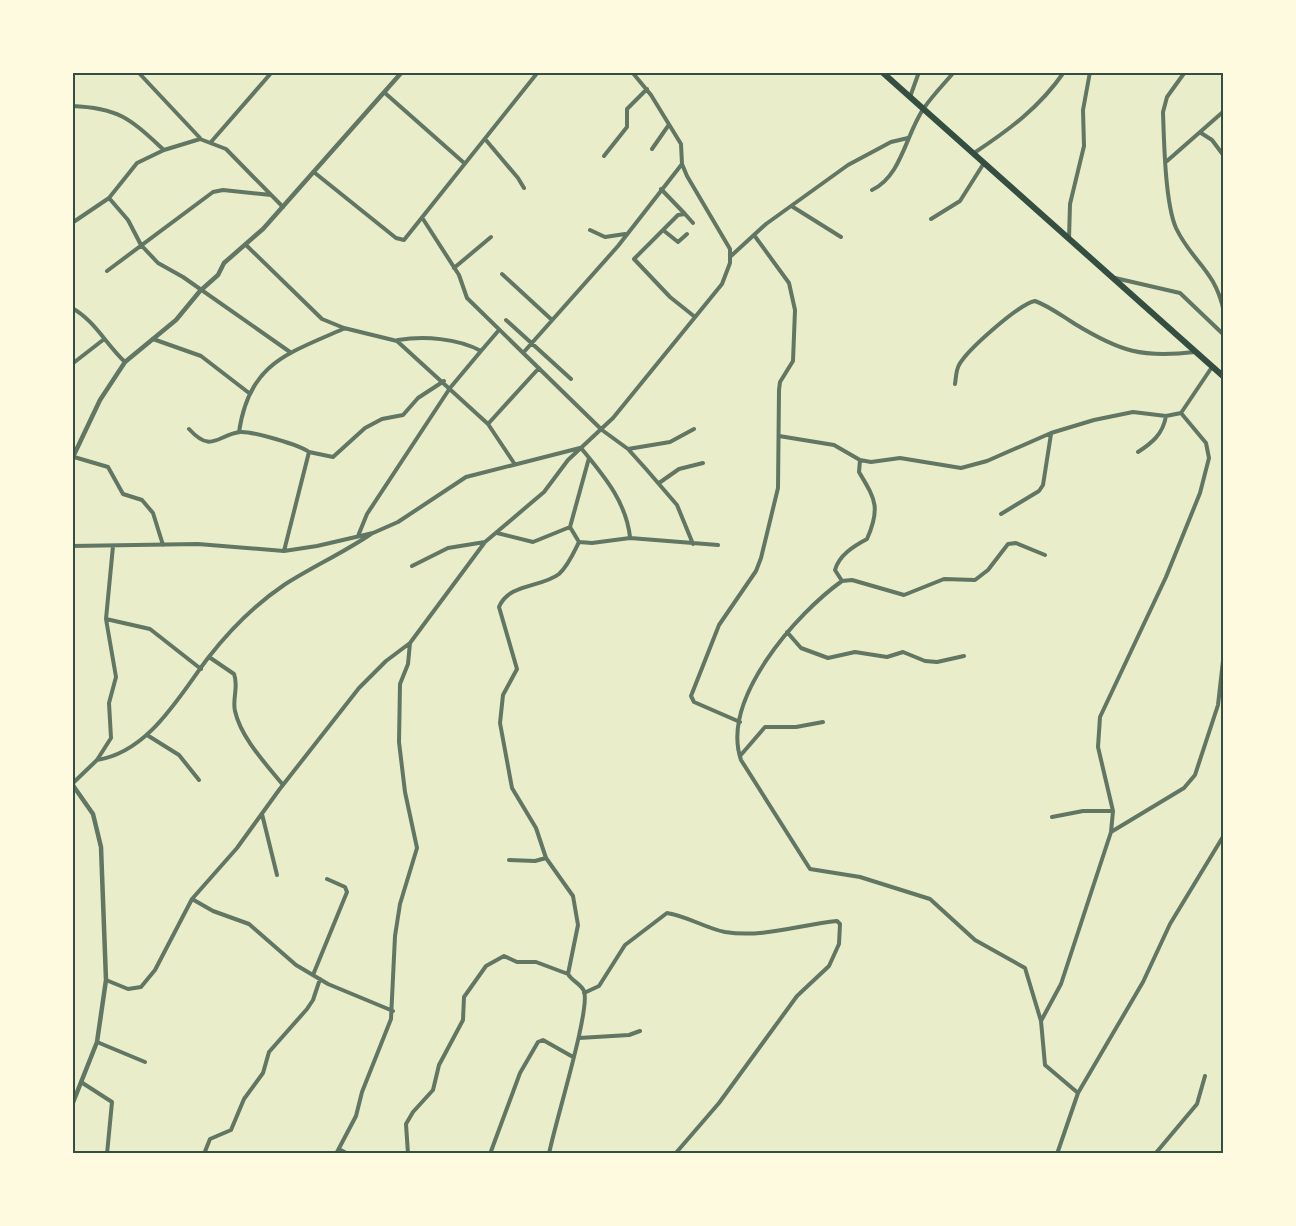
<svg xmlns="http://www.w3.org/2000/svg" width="1296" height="1226" font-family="'Fira Sans',sans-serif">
	<rect width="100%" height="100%" fill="#e9edc9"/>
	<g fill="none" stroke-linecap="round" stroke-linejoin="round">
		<path stroke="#617663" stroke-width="4" d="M138 72 200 138
			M1185 72 1167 97 1163 112C1164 140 1165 203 1176 228 1192 262 1215 269 1224 312
			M385 93 463 162
			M910 97 919 72
			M72 106C120 108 130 119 164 150L137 163 109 198 72 223
			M1201 133 1212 140 1224 156
			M485 139 518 178 524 188
			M211 142 272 72
			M652 149 668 126
			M164 150 200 139 226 149 283 207
			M974 153C1009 130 1040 107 1064 72
			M604 156 627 127V109L647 89
			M1167 161 1224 111
			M315 173 396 238 404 240 538 72
			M661 189 685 214
			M872 190C902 176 906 133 924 108 933 95 944 84 954 72
			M109 198 128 220 141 245 158 263 183 277 290 352
			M793 207 841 237
			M423 219 459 275 467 298 602 430 628 449 646 469 677 505 693 544
			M931 219 960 201 984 163
			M693 223 685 214 678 215 634 259 670 297 695 317
			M590 230 605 237 625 234
			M663 230 678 242 687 234
			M1069 239 1070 204 1084 146 1083 110 1090 72
			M246 245 322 319 344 328 397 341 488 424 514 463
			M731 256 766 224 848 165 891 142 908 138
			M454 268 491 237
			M107 271 213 192 223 190 271 195
			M502 274 552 320
			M1115 278 1180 293 1224 335
			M72 308C94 320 106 344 125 362
			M506 320 571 379
			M153 339 201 356 249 393
			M481 351 499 330
			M523 353 618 246 682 164
			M72 364 103 340
			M955 384C956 378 956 370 959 365 967 350 1019 304 1035 301 1049 306 1062 316 1075 324 1121 352 1142 358 1195 352
			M488 424 539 368
			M189 429C212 454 217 435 240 432 252 431 300 445 309 452L284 551
			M239 432C249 363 287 354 343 329
			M779 436 834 445 860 460 871 462 900 458 961 468 987 461 1051 433 1094 420 1133 412 1166 416 1181 413 1212 367
			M581 448C603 475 626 501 630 537
			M628 449 670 442 694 429
			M309 452 333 457 365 428 382 419 403 415 418 398 444 381
			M1138 452C1152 443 1163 434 1166 416
			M74 457 108 467 123 494 142 500 153 513 163 545
			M589 458 570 527 579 542 592 543 630 538 718 545
			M659 483 679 469 703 463
			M1001 514 1039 491 1043 485 1051 434
			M497 533 533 542 570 527
			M358 536 367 514 450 388 481 351C457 338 424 336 398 340
			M72 546 198 544 284 551 317 546 373 533 398 522 466 477 580 448
			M1045 555 1016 543 1008 544 988 570 975 580 944 579 904 595 852 580 842 581C797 613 720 699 741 760L810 869 860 877 930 899 975 940 1025 968 1041 1021 1045 1065 1078 1093
			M412 566 448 548 485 542
			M842 581 835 570C839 555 854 546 867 539 881 507 875 499 859 472L860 460
			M106 619 150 629 201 669
			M787 632 801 648 828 658 855 652 887 657 903 652 925 661 937 662 964 656
			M209 657 234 674C239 686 232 699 235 711 241 738 266 764 283 785
			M740 722 694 702 691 696 719 625 756 571 761 558 778 488 779 390 780 382 793 361 795 310 789 283 754 235
			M147 735 179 755 199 780
			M740 756 765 727H796L823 722
			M97 760C149 752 179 696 208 658 229 631 256 604 284 585 312 567 343 553 371 534
			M72 784 97 760 111 738 109 703 116 677 106 619 113 546
			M262 814 277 875
			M1052 817 1083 811H1113
			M1111 832 1113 811 1098 747 1100 717 1166 577 1200 493 1209 458 1206 443 1181 413
			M509 860 535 861 546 858
			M192 899 213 911 249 924 296 965 328 984 393 1011
			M313 975 347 892 345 887 327 879
			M106 980 128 989 141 987 155 970 192 899 237 848 279 790 359 688 386 661 410 643 485 542 544 492 568 460 613 418 722 284 730 263V249L687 176 682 164 681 144 651 95 632 72
			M584 993 599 986 625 945 667 913C687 916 705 928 725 932 763 938 799 925 837 921L840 924 839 944 829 966 797 996 719 1103 675 1154
			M1041 1021 1061 984 1111 832 1184 788 1195 775 1218 705 1224 652
			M579 1038 629 1035 640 1031
			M97 1042 145 1062
			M81 1082 112 1102 107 1154
			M339 1149 348 1154
			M204 1154 210 1139 231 1130 244 1099 263 1073 269 1052 307 1009 313 1000 320 979
			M336 1154 356 1116 362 1092 391 1019 395 936 400 904 417 848 405 792 399 742 400 684 408 664 410 643
			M408 1154 406 1124 413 1112 433 1090 439 1065 463 1020 464 997 486 966 504 956 517 962H536L568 974
			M490 1154 520 1073 538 1042 543 1040 573 1057
			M549 1154C554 1126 591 1009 584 991 581 984 572 981 568 974L578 925 573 896 546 858 536 828 512 788 500 723 503 695 517 669 499 607C509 583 541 588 559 574 568 566 574 552 579 542
			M1057 1154 1078 1093 1143 982 1170 924 1224 835
			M1155 1154 1197 1104 1205 1076"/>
		<path stroke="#617663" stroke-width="4.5" d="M72 459 100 400 125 362 176 320 200 291 218 275 224 263 263 229 402 72
			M72 784 93 814 101 847 106 980 97 1042 72 1105"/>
		<path stroke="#344e41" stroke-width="6" d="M882 72 1224 377"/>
	</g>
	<rect width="1296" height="1226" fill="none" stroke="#fefae0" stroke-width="147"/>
	<rect x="74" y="74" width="1148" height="1078" fill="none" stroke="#344e41" stroke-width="2"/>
</svg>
